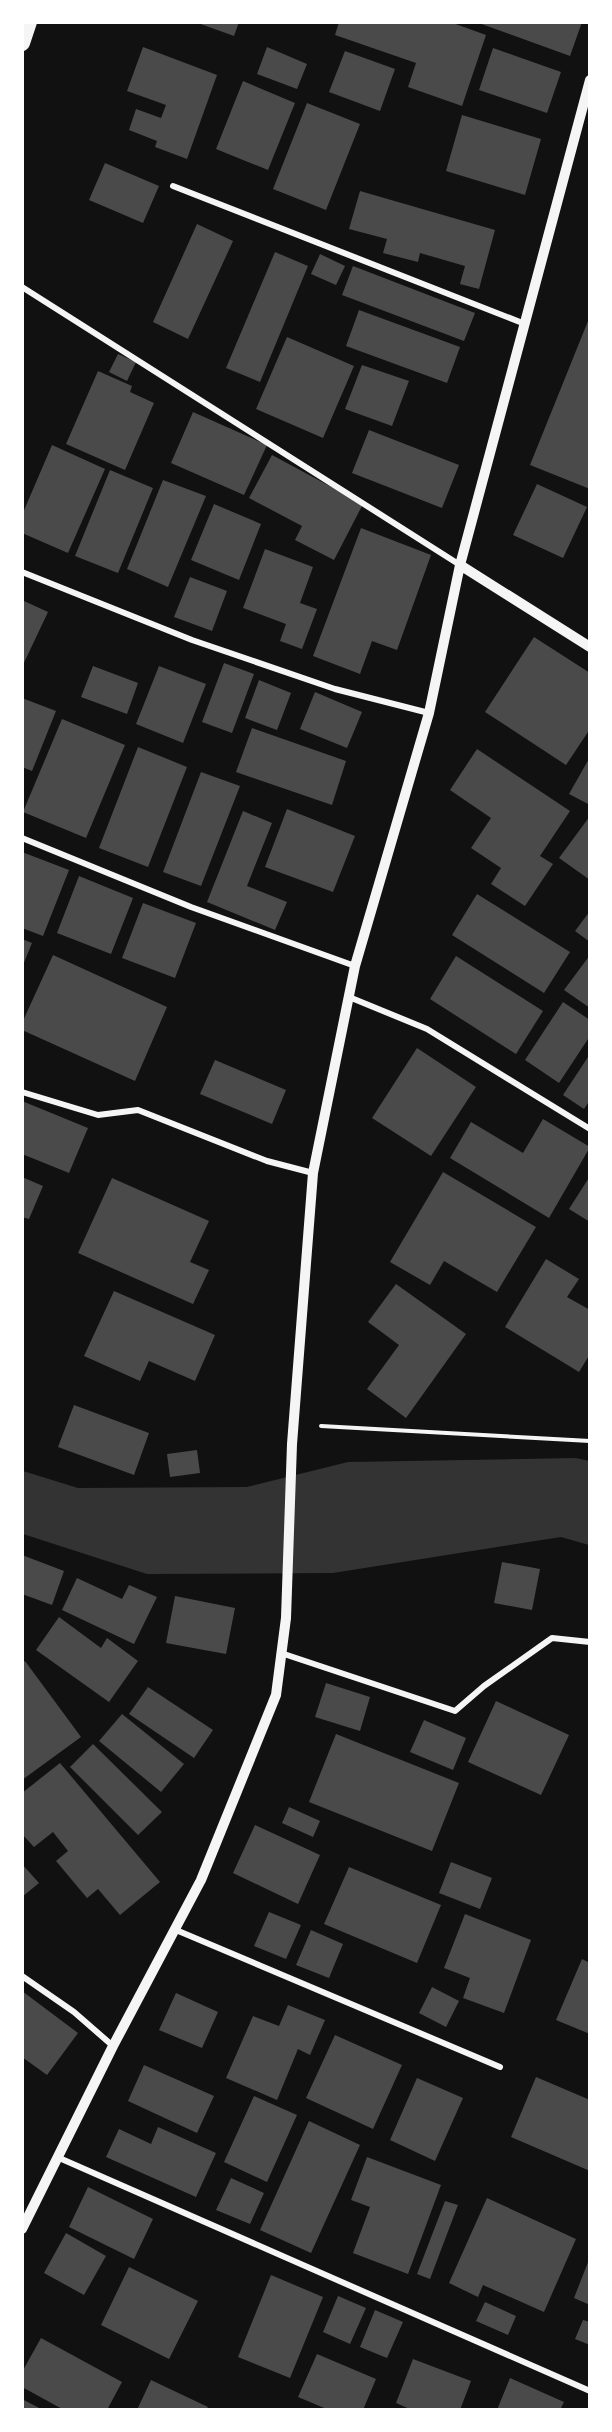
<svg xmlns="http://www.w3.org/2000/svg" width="612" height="2432" font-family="Lora,serif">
	<rect width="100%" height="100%" fill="#111"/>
	<path fill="#333" d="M576 1458 589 1461V1545L561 1537 333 1573 147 1574 23 1534V1471L78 1488 247 1487 348 1462Z"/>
	<path fill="#4a4a4a" d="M195 22H239L234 36Z
		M339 22H450L486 35 462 106 408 87 416 63 335 35Z
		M476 22H582L570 56Z
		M143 47 217 75 187 159 155 147 157 141 129 130 136 109 161 118 166 105 127 91Z
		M267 47 307 64 297 89 257 74Z
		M493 48 561 72 547 113 479 90Z
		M345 51 395 69 380 111 329 92Z
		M243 81 295 103 268 170 216 149Z
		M307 103 360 124 326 210 273 189Z
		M462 115 541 139 525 195 446 171Z
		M105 163 159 186 143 223 89 200Z
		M360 191 495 230 479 289 460 284 465 266 420 253 418 262 383 253 387 239 349 229Z
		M197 224 233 241 188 339 153 322Z
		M275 252 308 266 260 382 226 368Z
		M320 254 345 266 336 285 311 274Z
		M353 266 475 313 464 341 342 295Z
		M359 310 460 347 447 383 346 346Z
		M588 321H590V489L530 465Z
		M287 337 354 366 323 438 256 409Z
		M118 354 136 362 127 381 109 372Z
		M362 365 409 381 392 426 345 409Z
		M98 371 132 386 130 392 154 403 125 470 66 444Z
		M193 412 267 445 244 495 171 463Z
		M369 430 459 465 442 508 352 473Z
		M52 445 105 469 68 553 22 533V515Z
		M272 455 363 504 334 560 295 540 302 526 249 498Z
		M110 470 153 488 118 573 75 556Z
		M163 480 206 496 168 587 127 569Z
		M537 484 587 507 563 558 513 535Z
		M214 504 261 524 239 580 191 560Z
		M361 528 431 555 397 650 372 641 360 674 313 656Z
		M265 549 313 567 300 603 317 609 302 649 280 641 286 624 243 608Z
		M190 577 227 591 212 631 174 617Z
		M22 600 48 612 22 667Z
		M534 637 590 673V729L566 765 485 712Z
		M224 663 254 674 232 733 202 722Z
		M93 666 138 683 127 714 81 697Z
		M159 666 206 684 183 743 136 724Z
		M259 680 291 693 277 730 245 718Z
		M315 692 362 712 347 748 300 729Z
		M22 698 56 711 32 771 22 767Z
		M62 719 125 745 86 838 23 812Z
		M252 728 346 761 332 805 236 772Z
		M138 747 187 767 148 867 99 848Z
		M477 749 570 811 540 856 553 864 525 906 491 884 501 868 471 848 491 818 450 790Z
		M590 757V805L569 794Z
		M201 772 240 786 201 886 163 872Z
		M287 809 355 836 333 892 265 867Z
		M243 811 272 823 247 886 287 902 275 930 207 902Z
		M590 816V880L559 858Z
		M22 852 69 870 43 936 22 928Z
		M79 876 133 898 111 954 57 933Z
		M477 894 570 952 544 993 452 935Z
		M143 903 196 923 175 978 122 958Z
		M590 911V942L575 931Z
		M22 939 32 943 23 965H22Z
		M53 955 167 1007 135 1081 22 1030V1023Z
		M590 955V1008L564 990Z
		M456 956 543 1011 516 1054 430 999Z
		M563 1002 590 1020V1036L559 1083 525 1060Z
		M417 1048 476 1087 431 1156 372 1118Z
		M590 1054V1100L584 1109 563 1095Z
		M215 1060 286 1090 272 1124 200 1094Z
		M22 1101 88 1128 69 1173 22 1154Z
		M543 1119 590 1147 549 1218 450 1158 471 1122 523 1153Z
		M443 1172 536 1227 497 1292 444 1261 430 1285 390 1262Z
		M590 1176V1222L569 1209Z
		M22 1177 43 1186 29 1219 22 1217Z
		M112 1178 209 1221 190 1262 209 1270 193 1304 78 1253Z
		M546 1259 579 1279 567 1297 590 1310V1354L579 1372 505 1327Z
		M396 1284 466 1334 406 1418 367 1389 399 1345 368 1322Z
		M114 1291 215 1335 195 1381 149 1361 140 1381 84 1356Z
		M74 1405 149 1433 134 1475 58 1447Z
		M197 1450 200 1473 170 1477 167 1454Z
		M22 1555 64 1571 52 1605 22 1594Z
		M502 1562 540 1569 532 1610 494 1603Z
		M77 1578 122 1599 129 1585 157 1597 134 1644 62 1610Z
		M175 1596 235 1608 226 1654 166 1643Z
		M59 1617 101 1648 107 1638 138 1661 109 1702 36 1650Z
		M25 1661 81 1737 22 1780V1663Z
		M326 1683 370 1697 360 1731 315 1717Z
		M148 1687 213 1730 194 1758 129 1714Z
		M496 1701 569 1735 541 1795 468 1762Z
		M122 1714 184 1764 161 1792 99 1741Z
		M424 1720 466 1738 453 1770 410 1752Z
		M336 1734 459 1783 432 1851 309 1802Z
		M93 1744 162 1812 138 1835 70 1767Z
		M60 1763 160 1882 120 1915 98 1889 87 1898 56 1861 68 1851 53 1832 34 1847 22 1834V1793Z
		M289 1807 320 1821 313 1837 282 1823Z
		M255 1825 320 1855 298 1904 233 1873Z
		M451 1862 492 1878 480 1909 439 1893Z
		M22 1864 39 1883 22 1897Z
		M349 1867 441 1905 417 1963 324 1924Z
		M269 1912 301 1925 286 1959 254 1946Z
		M465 1914 531 1940 504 2013 463 1998 470 1978 444 1968Z
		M311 1930 343 1944 329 1978 296 1965Z
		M582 1959 590 1963V2034L556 2020Z
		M432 1987 459 2001 446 2027 419 2013Z
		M22 1991 78 2033 47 2075 22 2057Z
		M176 1993 218 2012 202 2048 159 2030Z
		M288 2005 325 2020 310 2055 298 2049 277 2100 226 2078 253 2016 279 2026Z
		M335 2035 402 2065 373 2129 306 2098Z
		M144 2065 214 2096 197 2133 128 2101Z
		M536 2077 590 2100V2171L511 2137Z
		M417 2078 463 2098 435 2161 390 2140Z
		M254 2096 297 2115 267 2182 224 2162Z
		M309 2121 360 2145 311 2253 260 2230Z
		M158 2127 216 2153 196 2197 106 2157 119 2129 151 2144Z
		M367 2157 441 2185 408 2274 353 2253 370 2207 351 2200Z
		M231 2178 264 2193 250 2224 216 2210Z
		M88 2187 153 2219 134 2259 69 2227Z
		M487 2198 576 2239 544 2312 483 2285 478 2297 449 2283Z
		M445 2201 458 2205 430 2279 417 2274Z
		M66 2233 106 2256 84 2295 44 2273Z
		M590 2257V2305L574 2298Z
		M129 2267 198 2301 169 2359 101 2325Z
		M271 2275 323 2297 290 2378 238 2357Z
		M338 2296 366 2308 350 2344 323 2332Z
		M485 2302 516 2316 508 2335 476 2321Z
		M375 2310 403 2322 387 2358 360 2347Z
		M583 2320 590 2322V2345L575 2339Z
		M41 2338 122 2382 107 2410H64L22 2387V2372Z
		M317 2354 376 2379 363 2410H329L298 2397Z
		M413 2359 471 2381 460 2410H412L396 2403Z
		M510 2378 564 2402 560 2410H497Z
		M151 2380 208 2407 206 2410H137Z
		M22 2399 43 2410H22Z"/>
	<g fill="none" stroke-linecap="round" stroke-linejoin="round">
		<path stroke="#f5f5f5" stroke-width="4" d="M321 1426 590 1441"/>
		<path stroke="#f5f5f5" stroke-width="6" d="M173 186 525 324
			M22 287 460 565
			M22 572 192 640 335 689 429 713
			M22 838 191 907 355 966
			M349 997 427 1029 590 1129
			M22 1092 98 1115 138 1110 267 1161 313 1173
			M281 1653 455 1711 484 1686 552 1638 590 1642
			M176 1930 500 2067
			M22 1976 74 2012 113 2046
			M57 2157 590 2391"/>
		<path stroke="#f5f5f5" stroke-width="10" d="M460 565 590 647
			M22 2229 113 2046 201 1880 276 1695 286 1618 292 1444 313 1173 355 966 429 713 460 565 590 80"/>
		<path stroke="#f5f5f5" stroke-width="16" d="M22 43 29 22"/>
	</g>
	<rect width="612" height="2432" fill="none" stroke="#ffffff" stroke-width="48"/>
</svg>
